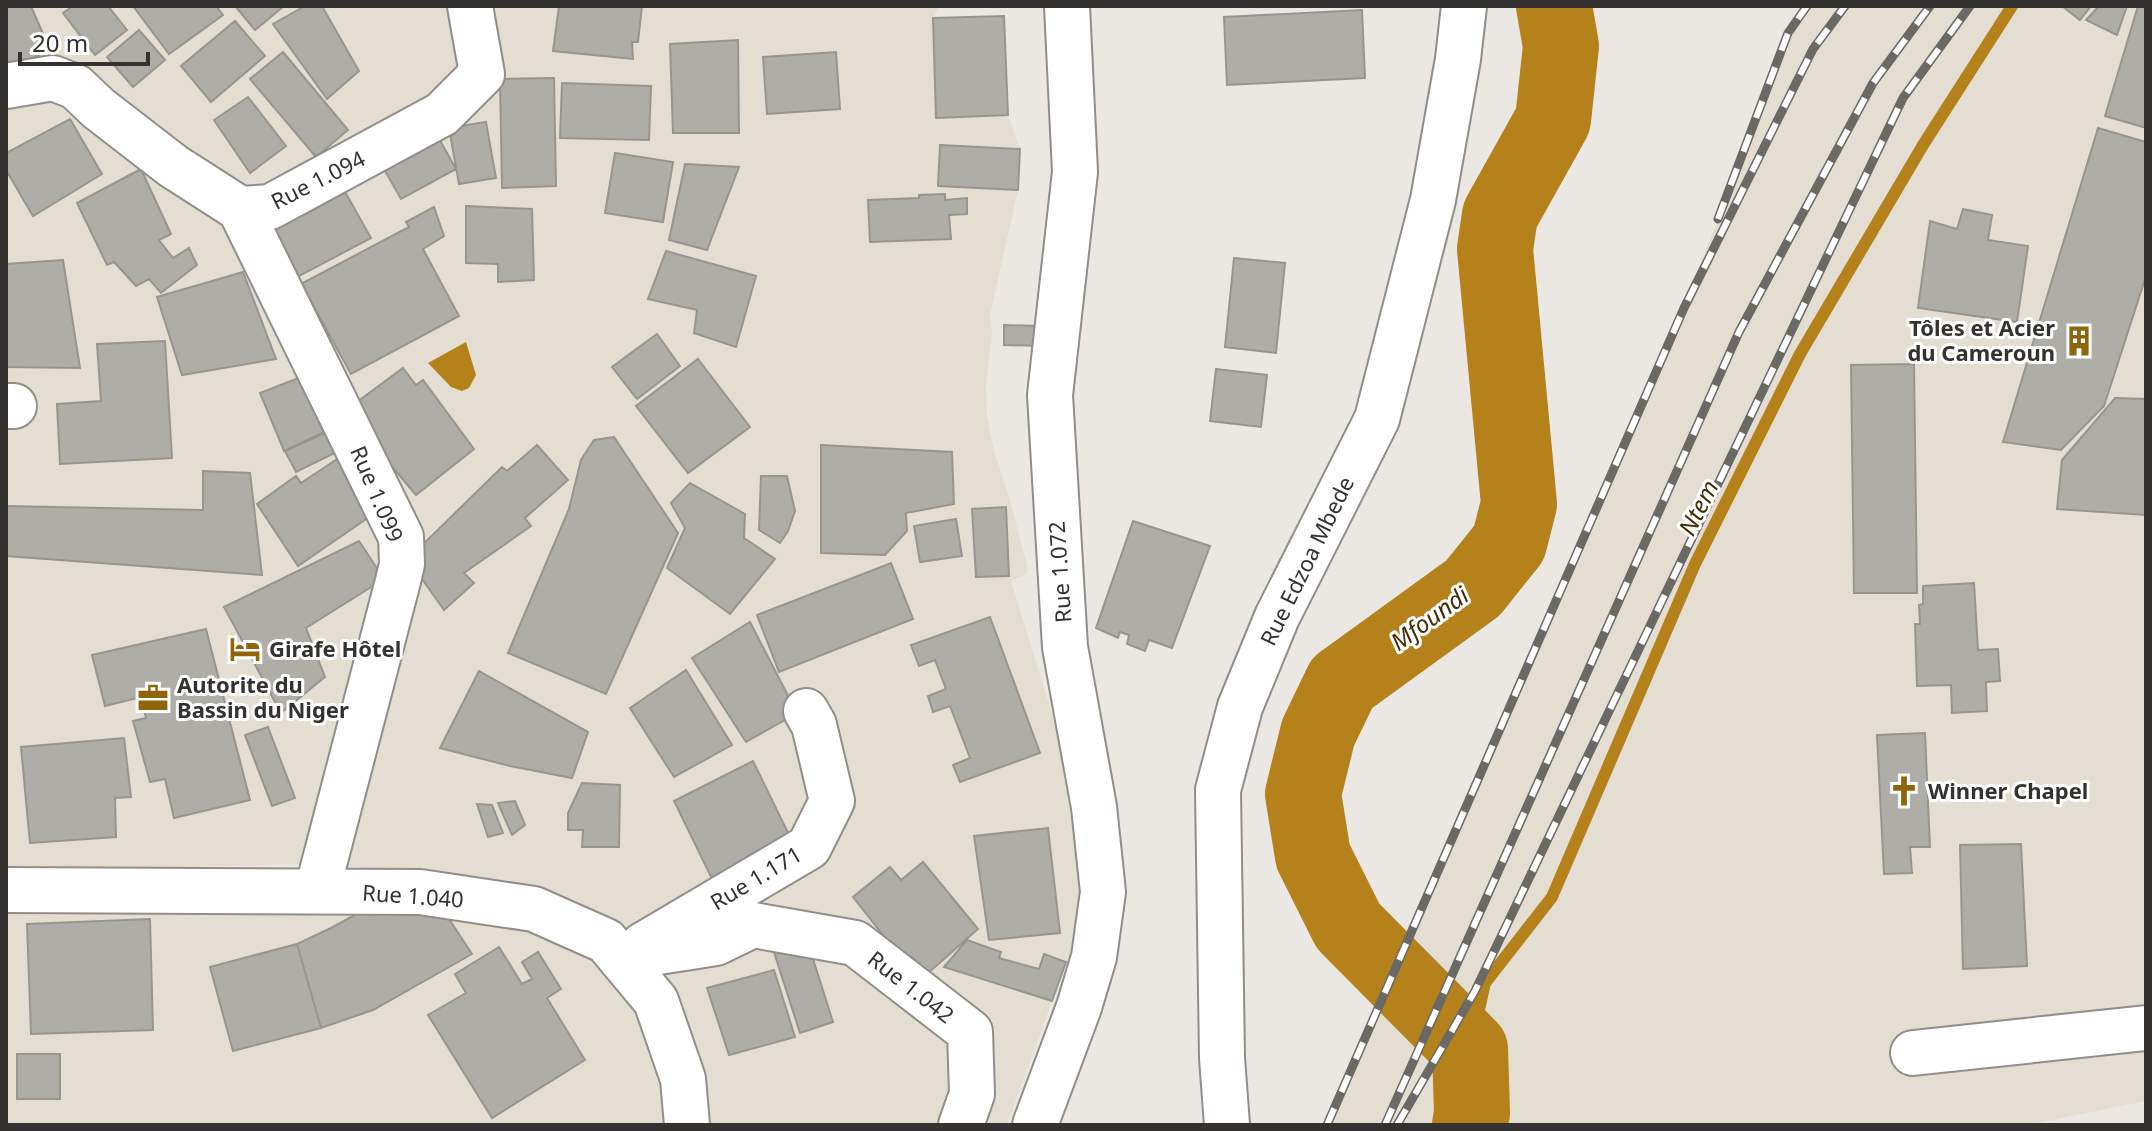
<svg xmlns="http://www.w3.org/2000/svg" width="2152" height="1131" font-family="'Noto Sans',sans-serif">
	<rect width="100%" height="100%" fill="#ebe8e4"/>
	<path fill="#e4ddd2" d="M6 6H940L933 18 1004 16 1008 115 1020 149 1018 190 990 315 992 333 986 386 987 416 994 451 1009 497 1028 569 1026 574 1011 581 1066 759 1081 875 1080 926 1070 963H1066L1007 1125H706L666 979 656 957 525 888 452 874 306 864 6 871Z
		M1807 6H2146V1101L2027 1125H1511L1470 1051V1125H1327L1684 308 1788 33Z
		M367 901 539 931 594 959 630 997 661 1060 667 1125H6V906Z"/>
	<path fill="#b4811b" d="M466 342 476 375 469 388 462 391 451 387 428 363Z"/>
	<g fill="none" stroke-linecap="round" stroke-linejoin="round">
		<path stroke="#b4811b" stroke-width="12" d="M1470 1049 1485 983 1552 897 1695 564 1800 354 1923 145 2012 6"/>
		<path stroke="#b4811b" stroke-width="76" d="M1470 1125 1472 1113 1470 1049 1348 926 1313 856 1303 794 1318 733 1342 683 1473 588 1509 543 1519 504 1495 249 1500 215 1553 120 1561 46 1554 6"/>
	</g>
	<path fill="#afada8" stroke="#979591" stroke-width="2" d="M6 6H31L50 50 6 70Z
		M73 6H108L127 30 95 55 63 13Z
		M133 6H216L223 15 169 54Z
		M235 6H284L255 30Z
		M305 6H322L359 71 327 99 273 24Z
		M559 6H642L638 42H632L633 59 553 51Z
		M2062 6H2091L2080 20Z
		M2099 6H2127L2117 35 2086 20Z
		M2138 6H2146V128L2105 116Z
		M1362 10 1365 78 1227 85 1224 17Z
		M1004 16 1008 115 936 118 933 18Z
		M235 21 265 56 211 102 181 66Z
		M139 30 165 60 133 87 107 57Z
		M738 40 739 133H673L670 44Z
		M283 52 348 130 316 157 250 79Z
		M836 52 840 109 767 114 763 57Z
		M554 78 556 186 502 188 500 79Z
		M562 83 651 86 649 140 560 138Z
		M248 97 286 146 250 173 214 120Z
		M70 119 102 174 33 216 6 170V153Z
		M486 122 496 178 459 184 449 128Z
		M432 126 456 169 401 199 377 157Z
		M2098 128 2146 142V276L2104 406 2061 450 2003 442Z
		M940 145 1020 149 1018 190 938 186Z
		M615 153 673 162 663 222 605 213Z
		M685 164 739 167 707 250 669 240Z
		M141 169 171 234 159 240 173 258 189 248 197 265 161 293 149 279 136 286 114 262 107 265 77 203Z
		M344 190 371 238 284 284 255 229Z
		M945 194V200L967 198V214L949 215 951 239 870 242 868 200 919 198V195Z
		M466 206 532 209 534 280 498 282V264L466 263Z
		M434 207 444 236 423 249 459 316 351 374 301 284 409 227 406 222Z
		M1963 209 1992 215 1988 240 2028 246 2017 322 1918 308 1930 221 1957 229Z
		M666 251 756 276 736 347 694 333 697 310 648 299Z
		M1234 258 1285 263 1276 353 1225 347Z
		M63 260 80 368 6 367V264Z
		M243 272 276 359 182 375 157 297Z
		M1004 325 1041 326 1040 346 1004 345Z
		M657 334 680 366 637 399 612 367Z
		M165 341 172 458 60 464 57 404 101 401 97 344Z
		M698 359 750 427 688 473 636 406Z
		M1914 364 1917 593H1854L1851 365Z
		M403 368 416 385 423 380 474 449 416 495 345 411Z
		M1216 369 1267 375 1261 427 1210 421Z
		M301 377 324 432 284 451 260 393Z
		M2115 398 2146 399V515L2057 509 2062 460Z
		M338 427 347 447 296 472 285 451Z
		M614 437 678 533 606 694 508 653 569 509 581 460 594 440Z
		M537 445 568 480 525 518 531 526 464 573 474 583 444 610 408 559 502 467 507 471Z
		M821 445 952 452 954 504 906 513 907 531 885 555 821 553Z
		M348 452 385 506 298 566 257 504 296 476 301 483Z
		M203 471 250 473 262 575 6 556V506L203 510Z
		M761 476H787L795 511 788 531 780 543 759 530Z
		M690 483 745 514 744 538 775 559 730 614 667 568 685 528 671 503Z
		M1006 507 1009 576 976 577 972 509Z
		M956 519 962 556 920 562 914 526Z
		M1133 521 1210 546 1172 648 1149 640 1145 651 1127 644 1129 635 1120 632 1118 638 1096 628Z
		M359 541 384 579 306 628 325 677 281 713 224 607Z
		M891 563 913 619 779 672 757 615Z
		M1974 583 1978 650 1998 649 2000 681 1986 682 1987 711 1952 713 1951 685 1917 686 1915 624H1920L1919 605 1923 604V586Z
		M990 617 1040 753 960 782 953 765 970 758 950 706 933 712 928 696 946 689 935 660 919 666 911 645Z
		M750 622 797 713 746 742 692 658Z
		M206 629 250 800 174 818 165 779 150 782 133 721 146 718 141 697 105 706 92 655Z
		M686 670 732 745 674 777 630 708Z
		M479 671 588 732 572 778 510 766 440 748Z
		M268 727 295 798 272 806 245 735Z
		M1925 733 1930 847H1910L1912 873 1884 874 1877 735Z
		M124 738 131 797 115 798 116 837 30 843 21 747Z
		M753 761 792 841 714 883 674 801Z
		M582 783 620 785 619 847H582L583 830H568V813Z
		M515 801 525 825 512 835 498 803Z
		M477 804 492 805 503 833 488 837Z
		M1048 828 1060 933 989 940 974 836Z
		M2021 844 2027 966 1963 969 1960 845Z
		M923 862 978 929 919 981 853 897 890 867 901 880Z
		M422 878 472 954 373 1010 321 1028 297 944 331 928Z
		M150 919 153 1030 31 1034 27 924Z
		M807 940 833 1022 800 1033 774 952Z
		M967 940 1001 952 999 958 1039 969 1044 954 1066 962 1052 1001 944 967Z
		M297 944 321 1028 233 1051 210 967Z
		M499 947 522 984 532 979 522 962 538 952 561 989 547 998 585 1060 492 1118 428 1015 466 993 455 974Z
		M774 970 795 1037 729 1055 707 988Z
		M17 1054H60V1099H17Z"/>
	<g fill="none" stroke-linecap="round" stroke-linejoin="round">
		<g stroke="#918e8a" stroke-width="48">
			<path id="minor" d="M6 86 53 78 76 87 98 108 173 166 240 209 270 207 442 114 482 74 470 6
				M240 209 401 537 402 564 398 581 317 891
				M6 406H14
				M6 890 420 892 534 909 606 941 656 1001 683 1079 687 1125
				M643 945 809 847 832 801 814 725 806 711
				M620 958 716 943 753 925 855 943 970 1032 972 1094 961 1125
				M1913 1053 2146 1028
				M1035 1125 1079 1007 1094 957 1103 892 1094 807 1065 647 1050 395 1075 172 1067 6
				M1227 1125 1222 1058 1218 790 1240 707 1277 617 1377 419 1433 200 1458 59 1464 6"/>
		</g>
		<use href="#minor" stroke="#fff" stroke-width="44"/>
		<g stroke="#6a6966" stroke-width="9">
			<path id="rail" d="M1718 219 1788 33 1807 6
				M1327 1125 1684 308 1813 49 1845 6
				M1385 1125 1739 332 1873 83 1930 6
				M1397 1125 1475 991 1903 98 1970 6"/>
		</g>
		<use href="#rail" stroke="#fff" stroke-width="6" stroke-dasharray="18" stroke-linecap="butt"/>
	</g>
	<defs>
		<g id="building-bare" transform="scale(2.4)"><path d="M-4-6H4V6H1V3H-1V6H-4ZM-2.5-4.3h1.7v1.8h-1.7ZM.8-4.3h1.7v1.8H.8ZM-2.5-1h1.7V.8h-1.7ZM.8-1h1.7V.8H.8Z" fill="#8f650b" stroke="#fff" stroke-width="2.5" paint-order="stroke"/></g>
		<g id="hotel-bare" transform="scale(2.4)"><path d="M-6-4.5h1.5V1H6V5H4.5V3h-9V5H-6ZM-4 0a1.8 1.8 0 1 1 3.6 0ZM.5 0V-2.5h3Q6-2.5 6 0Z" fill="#8f650b" stroke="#fff" stroke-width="2.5" paint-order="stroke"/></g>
		<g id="office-bare" transform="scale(2.4)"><path d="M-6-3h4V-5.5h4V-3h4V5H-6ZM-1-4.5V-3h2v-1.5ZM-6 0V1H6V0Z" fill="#8f650b" stroke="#fff" stroke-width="2.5" paint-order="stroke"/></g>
		<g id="church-bare" transform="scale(2.4)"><path d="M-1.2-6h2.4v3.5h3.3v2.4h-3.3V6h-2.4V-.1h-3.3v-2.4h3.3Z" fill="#8f650b" stroke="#fff" stroke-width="2.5" paint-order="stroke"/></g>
	</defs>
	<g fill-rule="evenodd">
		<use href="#building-bare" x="2079" y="341"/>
		<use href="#hotel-bare" x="245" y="649"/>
		<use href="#office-bare" x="153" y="698"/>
		<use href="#church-bare" x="1904" y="791"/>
	</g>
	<g text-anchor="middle" stroke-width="6" stroke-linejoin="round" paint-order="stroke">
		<g font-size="22" fill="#333230" stroke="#fff">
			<text transform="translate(318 180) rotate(-27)" y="8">Rue 1.094</text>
			<text transform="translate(377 494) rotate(67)" y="8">Rue 1.099</text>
			<text transform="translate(1307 561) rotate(-64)" y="8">Rue Edzoa Mbede</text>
			<text transform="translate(1060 572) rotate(-94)" y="8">Rue 1.072</text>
			<text transform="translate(756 878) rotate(-31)" y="8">Rue 1.171</text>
			<text transform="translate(413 896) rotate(4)" y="8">Rue 1.040</text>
			<text transform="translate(911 987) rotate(38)" y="8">Rue 1.042</text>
		</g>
		<g font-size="22" font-weight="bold" fill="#333230" stroke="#fff" text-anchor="start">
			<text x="2055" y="336" text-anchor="end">Tôles et Acier<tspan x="2055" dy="25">du Cameroun</tspan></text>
			<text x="269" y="657">Girafe Hôtel</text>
			<text x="177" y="693">Autorite du<tspan x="177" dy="25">Bassin du Niger</tspan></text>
			<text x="1928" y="799">Winner Chapel</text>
		</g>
		<g font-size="24" font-style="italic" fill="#432e05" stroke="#fff">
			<text transform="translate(1699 508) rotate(-63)" y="8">Ntem</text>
			<text transform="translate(1430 619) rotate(-36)" y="8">Mfoundi</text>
		</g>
	</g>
	<rect width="2152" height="1131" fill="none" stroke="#333230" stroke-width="16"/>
	<path d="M20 52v12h128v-12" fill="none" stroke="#333230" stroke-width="4"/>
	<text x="32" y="52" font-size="24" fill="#333230" stroke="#ffffff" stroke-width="6" paint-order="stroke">20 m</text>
</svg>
